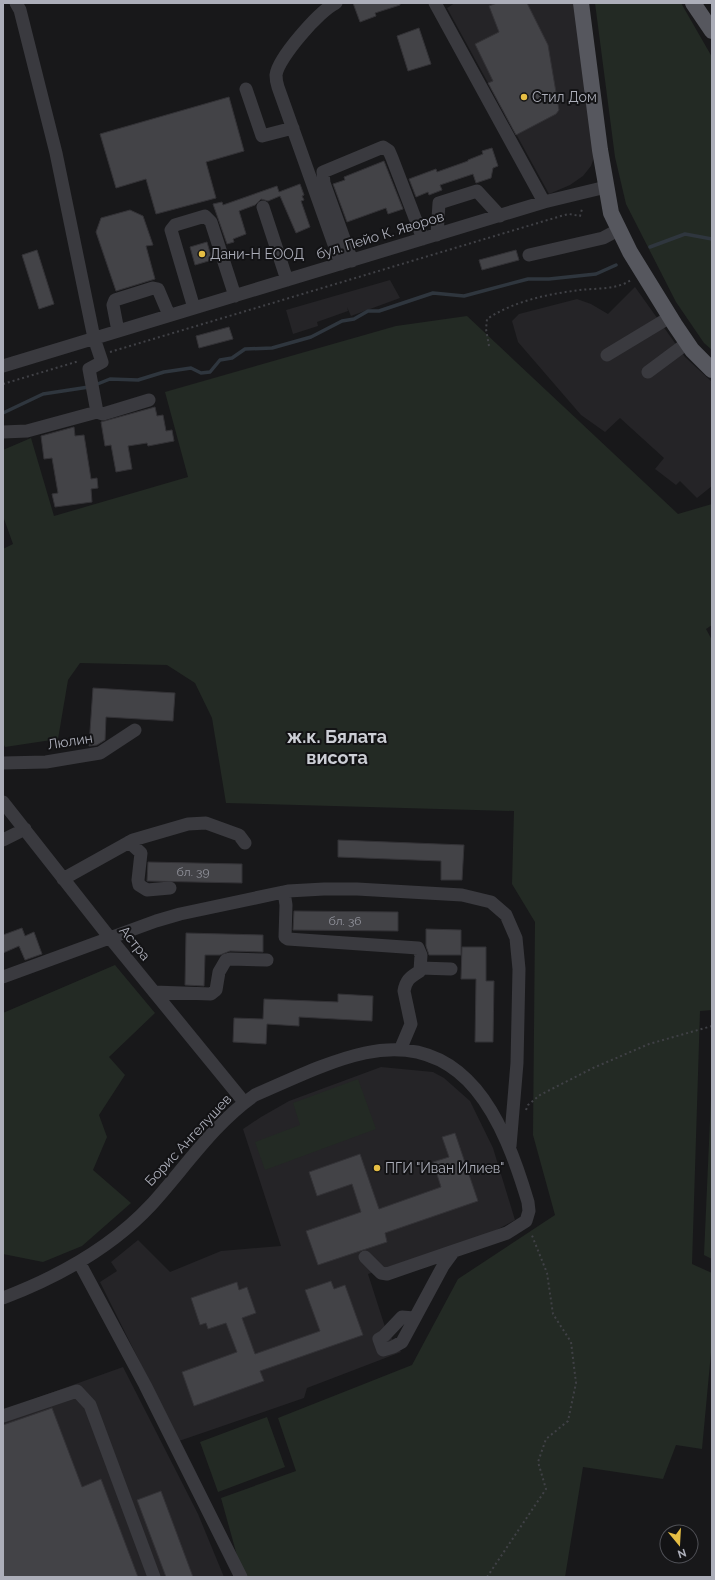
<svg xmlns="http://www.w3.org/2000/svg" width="715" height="1580" font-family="Raleway,sans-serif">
	<rect width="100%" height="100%" fill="#18181a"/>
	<path fill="#252427" d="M455 3H574L595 155 591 166 583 176 570 185 549 194 447 8Z
		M390 280 400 298 351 316 347 307 348 311 317 322 318 326 293 334 286 310Z
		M635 287 685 357 712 382V486L697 498 680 481 676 485 655 469 664 458 620 418 605 432 581 415 518 342 512 321 519 314 577 299 591 304 608 314Z
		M381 1067 433 1072 444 1078 470 1101 493 1148 515 1220 485 1236 368 1274 386 1330 401 1352 307 1388 304 1398 179 1441 100 1282 117 1271 111 1262 138 1240 170 1272 221 1251 281 1246 243 1129 261 1117 289 1101Z
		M123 1367 198 1514 224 1577H3V1410Z"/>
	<path fill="#232a24" d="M595 3H681L712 57V350L704 343 676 302 626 204 615 157Z
		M467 316 678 514 712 504V625L706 629 712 640V1010L700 1011 692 1264 712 1273V1342L702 1449 676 1445 663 1479 583 1467 565 1577H243L221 1498 296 1471 278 1418 412 1365 458 1279 555 1215 533 1135 535 922 512 884 514 811 226 803 212 718 195 683 167 665 80 663 68 680 58 739 5 747 3 743V549L13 544 3 516V450L31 438 54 516 188 477 165 392 396 326Z
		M115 965 155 1013 109 1057 125 1075 99 1115 107 1137 93 1170 131 1203 82 1246 43 1262 3 1254V1013Z
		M712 1075V1259L704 1255Z
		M358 1079 376 1129 265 1170 255 1142 300 1125 293 1103Z
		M267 1417 285 1467 218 1492 200 1442Z"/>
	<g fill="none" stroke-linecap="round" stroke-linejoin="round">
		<path stroke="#2f363e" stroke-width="3.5" d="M650 247 685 234 712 239
			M95 385 110 379 138 380 164 372 191 368 201 373 210 372 220 360 232 358 245 349 272 348 311 337 342 321 354 319 368 311H379L433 293 464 296 528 279H549L596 274 616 265
			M3 413 43 394 89 387"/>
	</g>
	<path fill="#434347" stroke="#333236" d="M353 3H400V5L375 13 376 16 360 22Z
		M497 3H527L548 45 559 110 556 114 516 135 488 83 493 81 475 44 499 32 489 6Z
		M419 28 431 64 408 71 397 36Z
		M229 97 244 151 206 162 216 198 156 214 146 179 116 188 100 134Z
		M492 148 498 166 493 168 491 178 476 183 473 174 440 185 442 190 429 195 428 192 416 197 409 179 436 169 437 172 468 161V160L483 154 482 151Z
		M384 161 403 209 388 214 386 208 347 222 333 184 345 180 344 177Z
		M300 184 304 195 302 196 304 200 301 201 310 227 296 233 280 196 268 201 261 199 255 205 239 211 246 234 233 239 234 242 227 244 213 204 222 202 223 205 277 186 279 192Z
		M130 210 143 216 153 245 146 246 155 279 116 291 96 232 101 218Z
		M207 242 212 260 195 265 190 247Z
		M37 250 54 304 39 309 22 255Z
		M516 250 519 260 482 270 479 260Z
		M229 327 233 339 199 348 196 336Z
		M155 407 157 416 163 415 166 431 172 430 174 441 148 446 147 443 128 446 132 469 116 472 111 445 105 446 101 422Z
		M74 427 75 436 84 435 91 479 97 478 98 488 91 489 92 502 55 507 52 494 58 493 52 458 44 459 41 436Z
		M93 688 175 693 173 721 106 717 105 740 97 745 89 746Z
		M338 840 464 845 462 880H441V861L338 857Z
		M148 862 242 864V883L147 881Z
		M294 911 398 912V931L293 930Z
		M22 928 25 936 34 932 42 954 25 960 19 946 3 953V935Z
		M426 929 461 930V955H429L426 946Z
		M186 933 263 935V952L230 951 220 955H205L204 986 185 985Z
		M462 947H486V981H494L493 1042H475L476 979H461Z
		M338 994 373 996 372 1021 299 1017V1026L267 1024 266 1044 233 1042 234 1018 263 1019 264 999 338 1002Z
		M455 1133 478 1201 385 1233 387 1242 318 1265 306 1231 361 1212 352 1184 317 1196 309 1172 360 1154 379 1209 441 1187 433 1162 449 1157 442 1137Z
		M331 1281 334 1289 345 1285 363 1335 260 1371 264 1381 194 1406 182 1372 237 1352 226 1323 208 1329 206 1323 200 1325 191 1298 237 1282 239 1290 247 1287 256 1313 242 1318 255 1354 320 1331 305 1290Z
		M52 1408 82 1487 101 1479 138 1577H3V1425Z
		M161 1491 193 1577H166L137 1500Z"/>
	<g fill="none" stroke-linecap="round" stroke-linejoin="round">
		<path stroke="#404146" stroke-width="2" stroke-dasharray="2 3" stroke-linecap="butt" d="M489 346 486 329 487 319C514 301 548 294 580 290 597 288 616 290 631 280
			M110 352 561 216 569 214 580 216 582 209
			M3 384 79 361
			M526 1110 528 1105 540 1095 593 1068 649 1044 712 1026
			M487 1577 546 1489 538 1462 546 1439 568 1421 576 1383 571 1342 553 1314 547 1273 531 1233"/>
		<path stroke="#3a3a3f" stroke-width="13" d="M16 3 20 10 56 153 94 338 102 362 89 369 97 412
			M336 3C320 10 278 58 276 75 276 79 277 84 278 87L341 264
			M435 3 544 202
			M246 89 262 136 293 128
			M263 207 287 280
			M437 235 439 203 477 191 500 216
			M529 255 603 238 618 230
			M352 261 324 183 323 172 383 147 389 151 392 158 423 239
			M194 308 171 230 175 225 205 216 211 222 235 296
			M118 331 113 305 115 300 153 288 158 289 169 315
			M607 355 670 317
			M3 366 544 202 606 187
			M648 372 687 343
			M3 432 27 431 97 412 103 414 149 400
			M3 763 46 762 100 753 135 730
			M3 802 110 938 244 1102
			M3 840 25 829
			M129 842 141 853 138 880 139 885 147 890 170 888
			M63 879 133 840 188 824 206 823 239 835 245 843
			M284 892 286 905 285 937 288 939 418 948 421 955 420 971C411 977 406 979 404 991L411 1024 400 1050
			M420 968 451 969
			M3 977 156 921 180 914 288 891 324 889H357L462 895 491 902 506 915 516 938 519 969 517 1063 510 1146
			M154 992 211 994 216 990 219 972 226 960 230 959 267 960
			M365 1257 381 1273 387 1274 454 1251
			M79 1262 145 1385 241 1577
			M3 1298C58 1277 110 1249 151 1205 184 1169 214 1123 255 1095 290 1080 328 1061 365 1053 467 1031 504 1122 528 1202L529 1211 526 1221 507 1233 454 1251 443 1266 402 1342 393 1347 383 1350 379 1339 384 1336 402 1317 414 1318
			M3 1416 77 1391 90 1405 154 1577"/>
		<path stroke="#56575e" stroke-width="16" d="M581 3 600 150 611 213 630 252 675 325 692 350 712 370
			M693 3 712 31"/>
	</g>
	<g fill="#e6be44" stroke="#131315" stroke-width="1.5">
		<circle cx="524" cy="97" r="4"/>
		<circle cx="202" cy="254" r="4"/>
		<circle cx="377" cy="1168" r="4"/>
	</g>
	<g text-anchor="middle" stroke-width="4" stroke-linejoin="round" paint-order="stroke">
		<g font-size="12" fill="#92939c">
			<text x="193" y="876">бл. 39</text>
			<text x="345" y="925">бл. 36</text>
		</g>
		<g font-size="14" fill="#acaeb9" stroke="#131315" text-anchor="start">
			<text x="532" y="102">Стил Дом</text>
			<text x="210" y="259">Дани-Н ЕООД</text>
			<text x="385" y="1173">ПГИ "Иван Илиев"</text>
		</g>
		<g font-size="14" fill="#acaeb9" stroke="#131315">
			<text transform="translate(380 235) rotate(-17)" y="5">бул. Пейо К. Яворов</text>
			<text transform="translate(70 741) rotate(-9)" y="5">Люлин</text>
			<text transform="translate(135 943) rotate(51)" y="5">Астра</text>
			<text transform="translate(188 1140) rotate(-47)" y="5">Борис Ангелушев</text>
		</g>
		<g font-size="18" font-weight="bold" fill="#ccced5" stroke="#131315">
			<text x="337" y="743">ж.к. Бялата<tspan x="337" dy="21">висота</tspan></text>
		</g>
	</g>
	<rect width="715" height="1580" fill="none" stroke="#acaeb9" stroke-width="8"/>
	<g transform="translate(679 1544) rotate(162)"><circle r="19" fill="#131315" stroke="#505157"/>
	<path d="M0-3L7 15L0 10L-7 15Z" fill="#e6be44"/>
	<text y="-6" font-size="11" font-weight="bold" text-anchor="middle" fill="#acaeb9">N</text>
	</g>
</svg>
